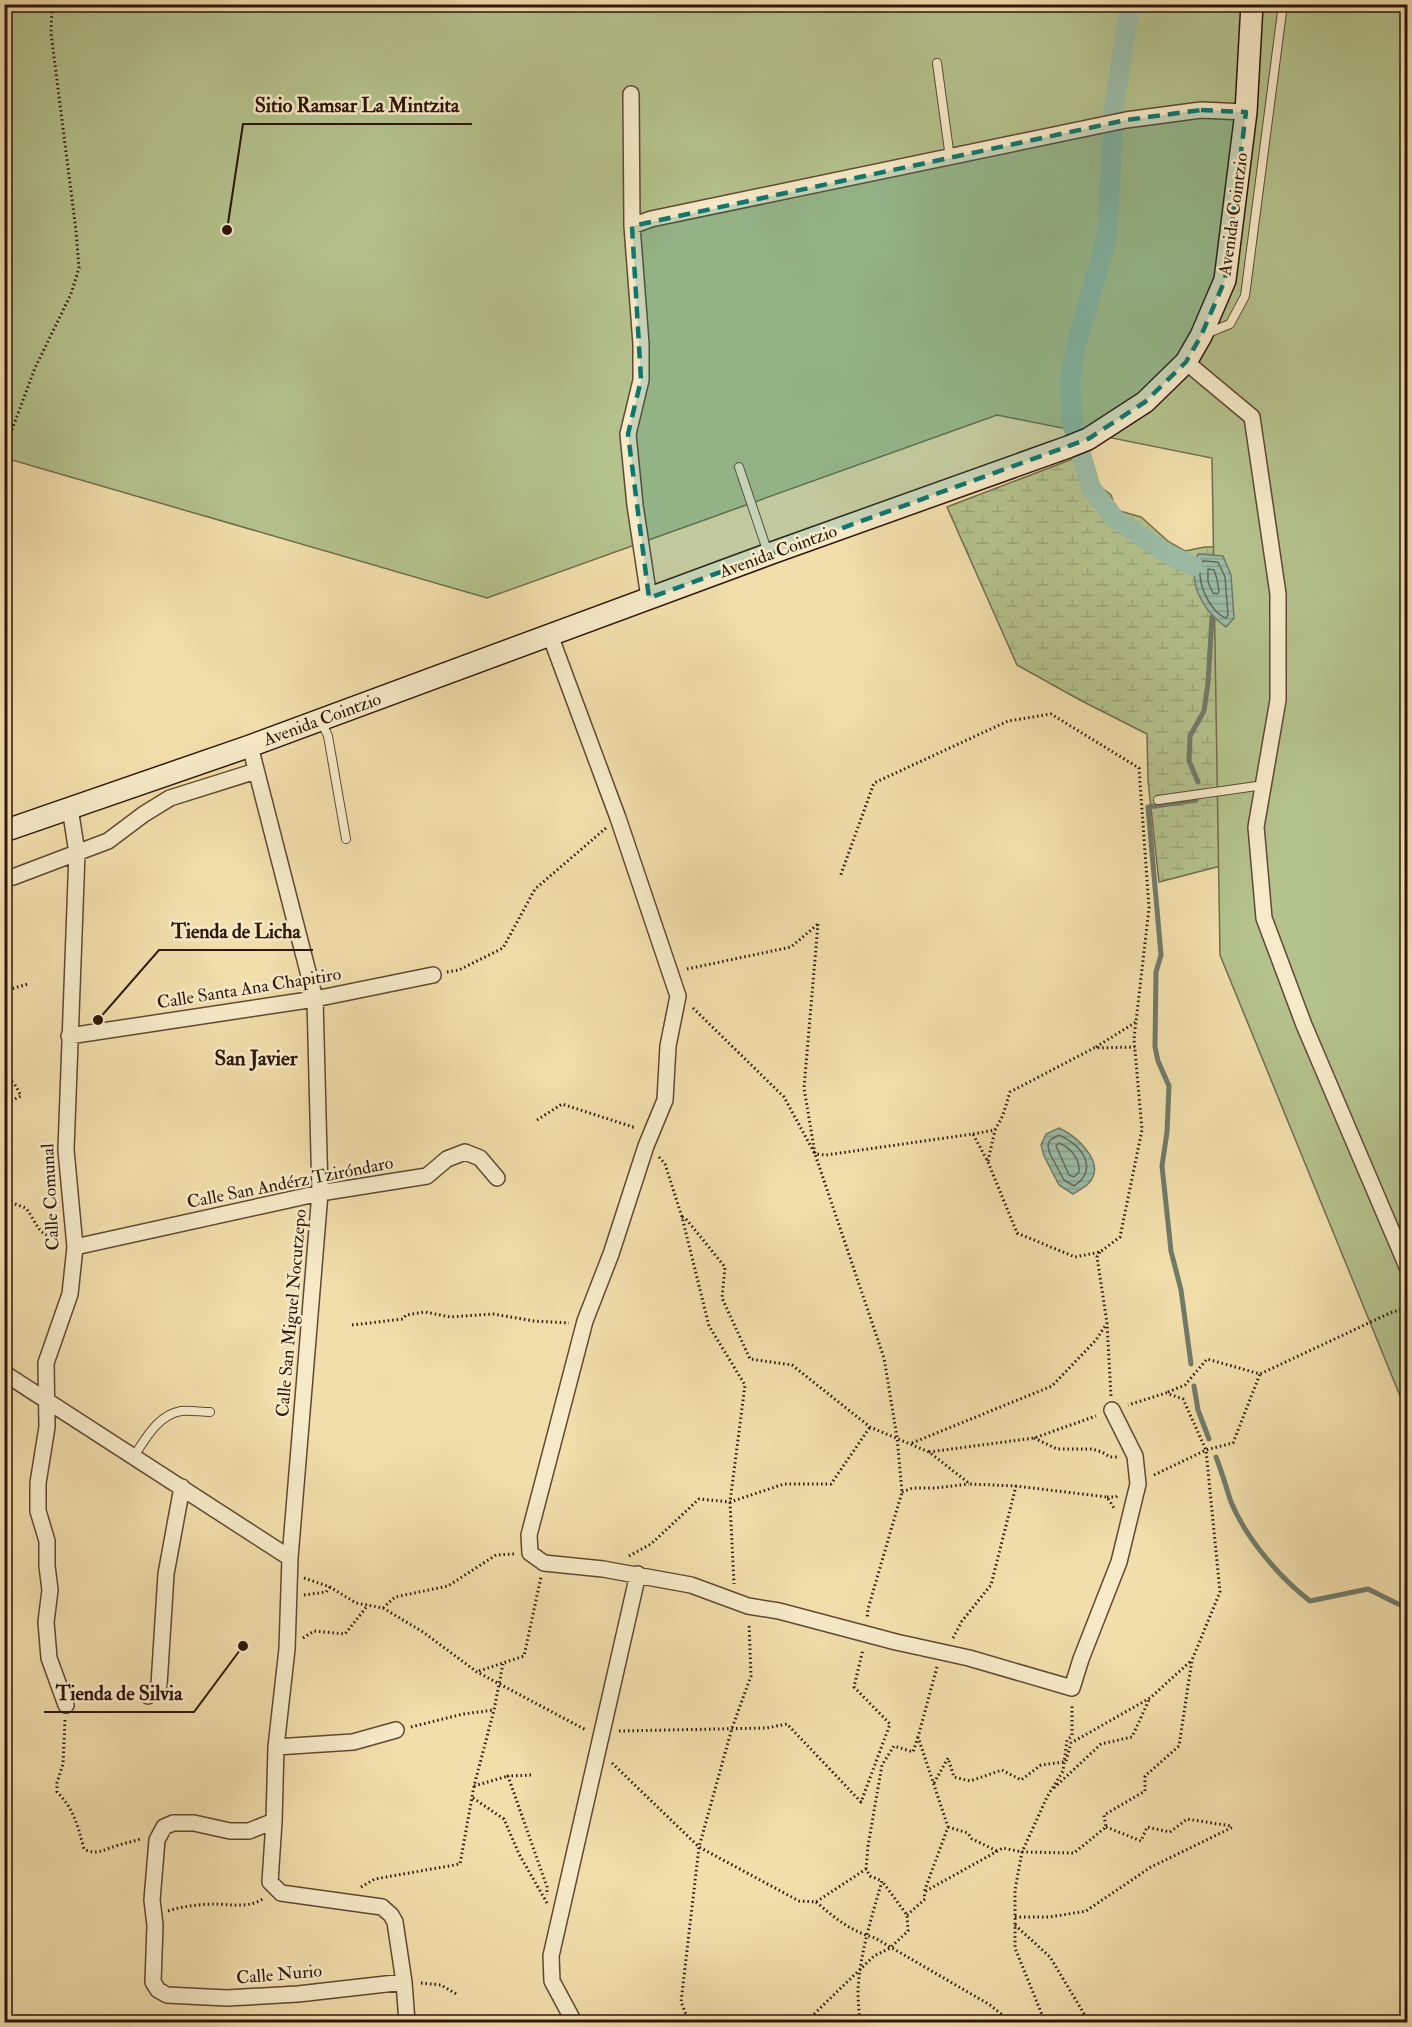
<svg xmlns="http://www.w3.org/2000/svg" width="1412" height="2027" font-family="'IM FELL Double Pica',serif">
	<defs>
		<pattern id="wetland-marsh" width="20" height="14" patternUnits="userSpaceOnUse" patternTransform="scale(1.5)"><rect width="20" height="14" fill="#b4c28d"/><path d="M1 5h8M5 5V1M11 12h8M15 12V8" fill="none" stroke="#9ba678"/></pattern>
		<pattern id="water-rules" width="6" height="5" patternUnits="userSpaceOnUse" patternTransform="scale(1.5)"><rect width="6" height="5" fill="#9bbca7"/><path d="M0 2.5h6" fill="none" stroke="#86a18e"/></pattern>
	</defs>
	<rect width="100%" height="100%" fill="#f1deab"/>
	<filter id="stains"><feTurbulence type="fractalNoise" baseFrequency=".00333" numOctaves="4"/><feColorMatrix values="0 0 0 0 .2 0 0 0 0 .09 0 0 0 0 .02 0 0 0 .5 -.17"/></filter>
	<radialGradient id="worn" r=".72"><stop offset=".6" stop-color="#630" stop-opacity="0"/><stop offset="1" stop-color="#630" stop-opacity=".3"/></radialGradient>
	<path fill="url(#wetland-marsh)" stroke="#726c4c" stroke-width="1.5" d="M1088 453 1096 483 1111 495 1116 510 1141 517 1169 542 1185 551 1205 547H1233L1244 860 1159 882 1148 780 1147 734 1080 700 1017 665 947 507Z"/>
	<path fill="#b4c28d" stroke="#726c4c" stroke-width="1.5" d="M4 5H1407V1413L1220 955 1212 458 997 415 487 598 5 458Z"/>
	<path fill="url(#water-rules)" stroke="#707a69" stroke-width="1.5" d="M1198 554 1223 556 1231 575 1234 618 1226 627C1202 610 1187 583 1198 554Z
		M1059 1128C1076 1136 1107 1162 1089 1183 1085 1187 1078 1191 1073 1194L1059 1185 1044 1156 1041 1145 1046 1134Z"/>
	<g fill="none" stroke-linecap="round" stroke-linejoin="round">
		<path stroke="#656959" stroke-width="1.5" d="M1203 561 1218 562 1225 577 1228 615 1226 618C1209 612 1193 576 1203 561Z
			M1208 569 1214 570 1217 579 1219 592 1217 594 1213 593 1208 582Z
			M1059 1135C1081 1144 1100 1169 1074 1186L1064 1180 1050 1154 1048 1146 1050 1140Z
			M1059 1143C1071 1148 1080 1159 1079 1172L1074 1177 1069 1175 1056 1146Z"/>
		<path stroke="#707a69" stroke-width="5" d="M1198 782 1189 761 1190 736 1204 711 1208 683 1212 617
			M1191 1364 1181 1290 1171 1251 1162 1166 1167 1132 1169 1086 1158 1061 1155 1047 1156 972 1161 955 1148 807 1196 800
			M1194 1386 1198 1410 1209 1439
			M1216 1457C1222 1472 1226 1487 1231 1502 1246 1538 1279 1577 1310 1601L1368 1589 1398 1604H1408"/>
		<path stroke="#9bbca7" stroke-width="20" d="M1130 4 1114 106 1107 237 1076 346 1070 379 1072 423 1091 488 1115 519 1168 554 1193 566"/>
		<g stroke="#604833" stroke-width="10">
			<path id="service" d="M937 63 950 158
				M1208 333 1230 324 1245 296 1283 4
				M739 467 768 553
				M321 721 328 736 346 839
				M1158 800 1264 785
				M134 1456C146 1438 158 1415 181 1411 190 1410 201 1412 210 1412"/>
		</g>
		<g stroke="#604833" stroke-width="18">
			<path id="minor" d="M631 94 632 226 641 344V380L628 434 635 505 649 598
				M632 226 651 219 1126 120 1201 110 1246 112
				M1186 362 1252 417 1278 594V700L1256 827 1264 918 1304 1025 1408 1269
				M550 635 618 818 678 996 668 1046 665 1100 646 1146 611 1254 585 1321 529 1535 530 1553 544 1563 603 1569 691 1585 748 1606 779 1611 896 1642 969 1658 1072 1688 1081 1659 1119 1562 1138 1484 1135 1456 1112 1410
				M250 746 315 999 320 1193 290 1558 287 1649 276 1747 274 1821 270 1882 281 1893 382 1907 391 1915 395 1922 404 1982 407 2022
				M4 878 13 877 108 841 144 814 170 798 256 771
				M69 1036 315 999 433 975
				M75 1247 320 1193 427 1176 447 1159 465 1152 480 1158 497 1178
				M4 1373 290 1558
				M148 1696 159 1685 166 1574 182 1487
				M66 1705 49 1658 46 1622 50 1590 47 1566V1541L38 1511V1483L47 1427 46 1363 70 1294 75 1247 66 1150 77 853 70 808
				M276 1747 353 1742 396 1730
				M274 1821 249 1831H230L194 1823H173L164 1827 157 1840 152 1900 155 1925 153 1982 158 1990 167 1995 227 1998 298 1994 404 1982
				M574 2022 552 1981 551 1956 638 1574"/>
		</g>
		<g stroke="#2f160b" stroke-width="24">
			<path id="secondary" d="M4 831 250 746 769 554 1068 447 1088 439 1145 402 1186 362 1201 336 1225 280 1246 112 1252 4"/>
		</g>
		<path stroke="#2f160b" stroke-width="3" stroke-dasharray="1.5 3" stroke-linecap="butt" d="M4 451 35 368 71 294 79 268 76 231 51 33 52 4
			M818 924 804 1088 815 1154 826 1155 973 1134 988 1162 1017 1233 1075 1257 1100 1252 1120 1237 1142 1130 1134 1039 1149 908 1139 768 1051 714 1008 721 874 783 840 877
			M687 969 791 947 818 924
			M447 972 459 970 503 948 535 889 606 828
			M4 991 28 984
			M693 1008 784 1097 815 1154 884 1358 897 1437 902 1492 868 1609 867 1619
			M1096 1047 1136 1022
			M4 1077 14 1083 21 1096 4 1104
			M537 1120 562 1104 636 1128
			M973 1134 995 1130 1003 1115 1010 1092 1094 1048 1135 1047
			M659 1157 665 1164 682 1217 709 1326 745 1385 730 1502 734 1584
			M988 1161 995 1130
			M15 1204 26 1208C39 1226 35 1232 58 1240
			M682 1217 686 1219 725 1267 722 1298 750 1359 792 1365 870 1427 929 1452 970 1484 1016 1486 1107 1497 1114 1508
			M1100 1252 1097 1257 1107 1323 1111 1396
			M352 1325 403 1319 406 1315 425 1312 450 1317 493 1314 534 1321 569 1323
			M1168 1392 1185 1385 1207 1359 1260 1374 1390 1313 1408 1307
			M1034 1438 1057 1449H1092L1102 1452 1110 1457H1119
			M912 1443 1052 1386 1096 1340 1107 1323
			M929 1452 1034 1438 1096 1416
			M1154 1475 1206 1450 1233 1443 1260 1374
			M902 1492 913 1488H935L969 1484
			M1107 1497H1116L1119 1495
			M629 1556 651 1544 699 1499 730 1502 784 1484H831L870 1427
			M304 1578 330 1587 356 1603 383 1608 423 1632 477 1672 586 1730
			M304 1595 326 1592 330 1587
			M383 1608 395 1597 448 1586 496 1555 514 1554
			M303 1638 314 1631 345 1634 368 1605
			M953 1638 962 1621 991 1585 1016 1486
			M937 1667 918 1737 948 1827 924 1892 1003 1848 1022 1852 1074 1853 1106 1827 1104 1815 1145 1791V1776L1179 1746 1192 1660 1220 1592 1206 1450 1183 1399 1166 1393 1128 1405
			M479 1671 524 1656 541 1577
			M81 1701 131 1697
			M65 1720 63 1764 57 1783V1792C74 1809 78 1826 84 1849 96 1856 105 1849 116 1846 124 1843 132 1842 140 1839
			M411 1727 463 1714 494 1710
			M619 1731 766 1728 787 1724 861 1802 890 1724 854 1687 863 1649
			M1066 1761 1071 1743 1150 1698 1192 1660
			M612 1763 699 1847 799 1901 816 1902 866 1869 870 1876 882 1881
			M531 1775 508 1776 547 1887V1895
			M934 1783 948 1758 954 1777 970 1781 1002 1770 1021 1780 1041 1765 1064 1762
			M474 1786 508 1776
			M1054 1788 1101 1744 1132 1737 1149 1700
			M473 1798 504 1819 519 1854 547 1903
			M948 1827 968 1833 972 1839 997 1851
			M1106 1827 1141 1841 1147 1827 1170 1832 1187 1819 1231 1826
			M866 1869 868 1846 882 1765 894 1746 913 1752 918 1737
			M361 1887 375 1879 460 1864 474 1786 494 1710 503 1664
			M816 1902C835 1918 850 1931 875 1938L990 2005 1011 2022
			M168 1911C183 1906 196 1905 212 1904 228 1904 250 1909 264 1898
			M907 1915 925 1899 924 1892
			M1015 1917H1050L1086 1911 1151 1867 1233 1827
			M1015 1925 1050 1957 1089 2022
			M421 1983 441 1985 458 1995
			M814 2014 874 1956 890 1948 908 1931 907 1915 882 1881C872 1916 860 1953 858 1990 858 2001 859 2012 860 2022
			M689 2022 681 2002 699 1847 732 1728 751 1676 749 1623
			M1045 2022 1015 1948V1890L1022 1852 1047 1797 1063 1771 1067 1740 1072 1736V1705"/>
		<use href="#service" stroke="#f6eac8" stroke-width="8"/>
		<use href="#minor" stroke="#f6eac8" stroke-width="15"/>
		<use href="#secondary" stroke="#f6eac8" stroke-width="21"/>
	</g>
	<path fill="#0f766e" fill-opacity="0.2" stroke="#0f766e" stroke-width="4.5" stroke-dasharray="12 8" stroke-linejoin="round" d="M1201 110 1246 112 1225 280 1201 336 1186 362 1145 402 1088 439 649 598 628 434 641 380 632 226 1126 120Z"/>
	<g text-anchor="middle" stroke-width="5" stroke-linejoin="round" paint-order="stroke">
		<g font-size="18" fill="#2f160b" stroke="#f6eac8">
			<text transform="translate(1233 214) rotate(-82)" y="6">Avenida Cointzio</text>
			<text transform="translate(778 551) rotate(-20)" y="6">Avenida Cointzio</text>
			<text transform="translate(322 719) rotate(-20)" y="6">Avenida Cointzio</text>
			<text transform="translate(249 988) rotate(-9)" y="6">Calle Santa Ana Chapitiro</text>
			<text transform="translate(290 1182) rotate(-11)" y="6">Calle San Andérz Tziróndaro</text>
			<text transform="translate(50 1197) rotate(-93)" y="6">Calle Comunal</text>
			<text transform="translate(291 1313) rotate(-85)" y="6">Calle San Miguel Nocutzepo</text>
			<text transform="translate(279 1974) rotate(-5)" y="6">Calle Nurio</text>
		</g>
		<g font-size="21" font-weight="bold" fill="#2f160b" stroke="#f6eac8">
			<text x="256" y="1065">San Javier</text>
		</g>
	</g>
	<path fill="none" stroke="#2f160b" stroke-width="2" d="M227 230L243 124H472M98 1020L159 950H313M243 1646L194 1712H44"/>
	<g fill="#2f160b" stroke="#f6eac8" stroke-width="2">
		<circle cx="227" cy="230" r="6"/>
		<circle cx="98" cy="1020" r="6"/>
		<circle cx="243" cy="1646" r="6"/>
	</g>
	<g font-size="20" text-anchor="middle" font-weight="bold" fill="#2f160b" stroke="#f6eac8" stroke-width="5" stroke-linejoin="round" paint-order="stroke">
		<text x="357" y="112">Sitio Ramsar La Mintzita</text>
		<text x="236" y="938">Tienda de Licha</text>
		<text x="119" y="1700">Tienda de Silvia</text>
	</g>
	<rect width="1412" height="2027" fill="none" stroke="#f1deab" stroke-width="24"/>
	<rect x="6" y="6" width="1400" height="2015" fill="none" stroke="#2f160b" stroke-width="3"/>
	<rect x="12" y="12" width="1388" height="2003" fill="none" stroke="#2f160b" stroke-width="1.5"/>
	<rect width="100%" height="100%" filter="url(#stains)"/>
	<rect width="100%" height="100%" fill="url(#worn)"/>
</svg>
